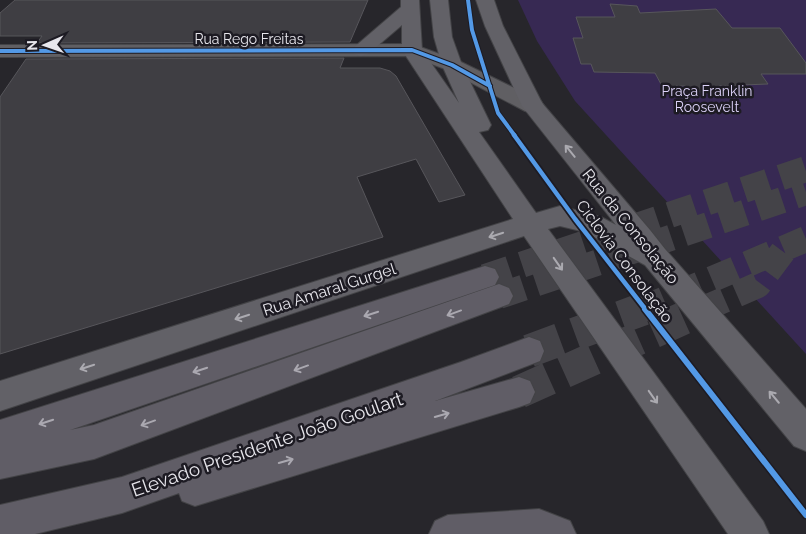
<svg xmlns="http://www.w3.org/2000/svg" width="806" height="534" font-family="Raleway,sans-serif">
	<rect width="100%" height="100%" fill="#27262b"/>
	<path fill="#372953" d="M518 0H806V354L575 101 537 41Z"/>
	<path fill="#3f3e43" stroke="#57565b" d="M15 0H368L350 42 37 43 42 36H0V13Z
		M610 4 637 6 640 13 716 9 732 28H780L806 63V74H761L768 84 717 86 707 93 695 91 688 86H662L655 73 594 72 591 64H581L573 38H583L576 17H615Z
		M344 58 340 68H380L390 71 396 76 465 195 439 202 416 159 357 177 383 237 0 354V97L26 59Z"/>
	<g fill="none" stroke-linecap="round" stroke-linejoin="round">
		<path stroke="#444348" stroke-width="26" stroke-dasharray="26 13" stroke-linecap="butt" d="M485 277 806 169
			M499 296 806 192
			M640 310 806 239
			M701 310 758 285 787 246"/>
		<path stroke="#444348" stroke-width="33" stroke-dasharray="33 16" stroke-linecap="butt" d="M529 351 643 309
			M519 392 704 309"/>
		<g stroke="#434346" stroke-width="2">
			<path id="minor" d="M412 44 459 61 541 101 544 106 541 111 533 113 525 111 445 69 410 56 0 57V45Z"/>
		</g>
		<g stroke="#434346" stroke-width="2">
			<path id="major" d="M401 0H419L422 50 459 103 442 65 434 37 430 0H448L452 37 462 65 491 125 488 130 479 132 536 213 560 206 601 217 616 225 522 106 485 26 476 0H494L503 26 542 103 650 230 665 249 806 409V451L794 446 645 265 585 232 560 226 548 229 763 521 769 534H728L524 236 0 411V381L513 219 402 50V25L368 54 361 56 354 54 351 50 401 7Z"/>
		</g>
		<g stroke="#434346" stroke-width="2">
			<path id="highway" d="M485 266 495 269 499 277 495 285 70 430 94 425 499 284 509 288 513 296 509 304 94 459 0 479V420Z
				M529 337 540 341 544 351 540 361 435 401 519 377 530 381 535 392 530 403 519 407 195 506 182 501 179 493 122 513 35 534H0V505L122 477 461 362Z
				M539 509 570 521 576 534H429L435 521 448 515Z"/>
		</g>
		<use href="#minor" fill="#605f63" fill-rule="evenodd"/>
		<use href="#major" fill="#626167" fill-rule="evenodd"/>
		<use href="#highway" fill="#605d66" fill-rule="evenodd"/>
		<g stroke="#1d1b23" stroke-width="6">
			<path id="cycleway-far2" d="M468 0 472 30 498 113 515 136
				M0 51 412 50 452 65 490 86"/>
		</g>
		<g stroke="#1d1b23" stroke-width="8">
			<path id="cycleway-far1" d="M514 135 575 219 646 310"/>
		</g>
		<g stroke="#1d1b23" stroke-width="9">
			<path id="cycleway" d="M645 309 806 515"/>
		</g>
		<use href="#cycleway-far2" stroke="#5399e6" stroke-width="4"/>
		<use href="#cycleway-far1" stroke="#5399e6" stroke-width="4.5"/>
		<use href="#cycleway" stroke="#5399e6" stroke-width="6"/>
	</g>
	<defs><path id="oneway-shaft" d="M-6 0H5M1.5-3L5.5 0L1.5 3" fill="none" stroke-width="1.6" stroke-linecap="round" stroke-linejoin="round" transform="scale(1.25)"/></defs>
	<g stroke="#abaab0">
		<use href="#oneway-shaft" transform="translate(570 151) rotate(-129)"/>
		<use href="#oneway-shaft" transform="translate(496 235) rotate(162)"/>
		<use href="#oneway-shaft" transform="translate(558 264) rotate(55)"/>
		<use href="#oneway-shaft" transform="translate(242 317) rotate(162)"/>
		<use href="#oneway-shaft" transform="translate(87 367) rotate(162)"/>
		<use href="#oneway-shaft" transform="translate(653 397) rotate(55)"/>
		<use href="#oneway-shaft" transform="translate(774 397) rotate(-130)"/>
	</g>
	<g stroke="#aaa8b0">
		<use href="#oneway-shaft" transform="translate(454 313) rotate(160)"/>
		<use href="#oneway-shaft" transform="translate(371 314) rotate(162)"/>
		<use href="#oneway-shaft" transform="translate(301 368) rotate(160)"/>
		<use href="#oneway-shaft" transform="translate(200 370) rotate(162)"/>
		<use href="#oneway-shaft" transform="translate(442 415) rotate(-16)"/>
		<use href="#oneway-shaft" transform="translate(46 422) rotate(162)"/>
		<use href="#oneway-shaft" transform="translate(148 423) rotate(160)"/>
		<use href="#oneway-shaft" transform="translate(286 461) rotate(-16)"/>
	</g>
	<g text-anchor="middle" stroke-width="5" stroke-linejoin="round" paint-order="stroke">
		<g font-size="14" fill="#e7e6ec" stroke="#1d1b23">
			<text x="249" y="44">Rua Rego Freitas</text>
		</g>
		<g font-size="14" fill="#dcd2f8" stroke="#1d1b23">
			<text x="707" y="96">Praça Franklin<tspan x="707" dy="16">Roosevelt</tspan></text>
		</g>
		<g font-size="16" fill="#e7e6ec" stroke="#1d1b23">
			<text transform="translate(631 226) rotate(51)" y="6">Rua da Consolação</text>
			<text transform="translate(625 261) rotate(53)" y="6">Ciclovia Consolação</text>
			<text transform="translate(329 289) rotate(-18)" y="6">Rua Amaral Gurgel</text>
		</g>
		<g font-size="19" fill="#e7e6ec" stroke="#1d1b23">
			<text transform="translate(267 444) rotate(-19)" y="7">Elevado Presidente João Goulart</text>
		</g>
	</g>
	<g transform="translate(45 45) rotate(268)" stroke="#1d1b23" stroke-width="4" paint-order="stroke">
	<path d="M0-4L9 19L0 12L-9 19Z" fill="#e7e6ec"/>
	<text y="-8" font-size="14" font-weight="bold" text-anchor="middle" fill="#e7e6ec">N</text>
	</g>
</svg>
